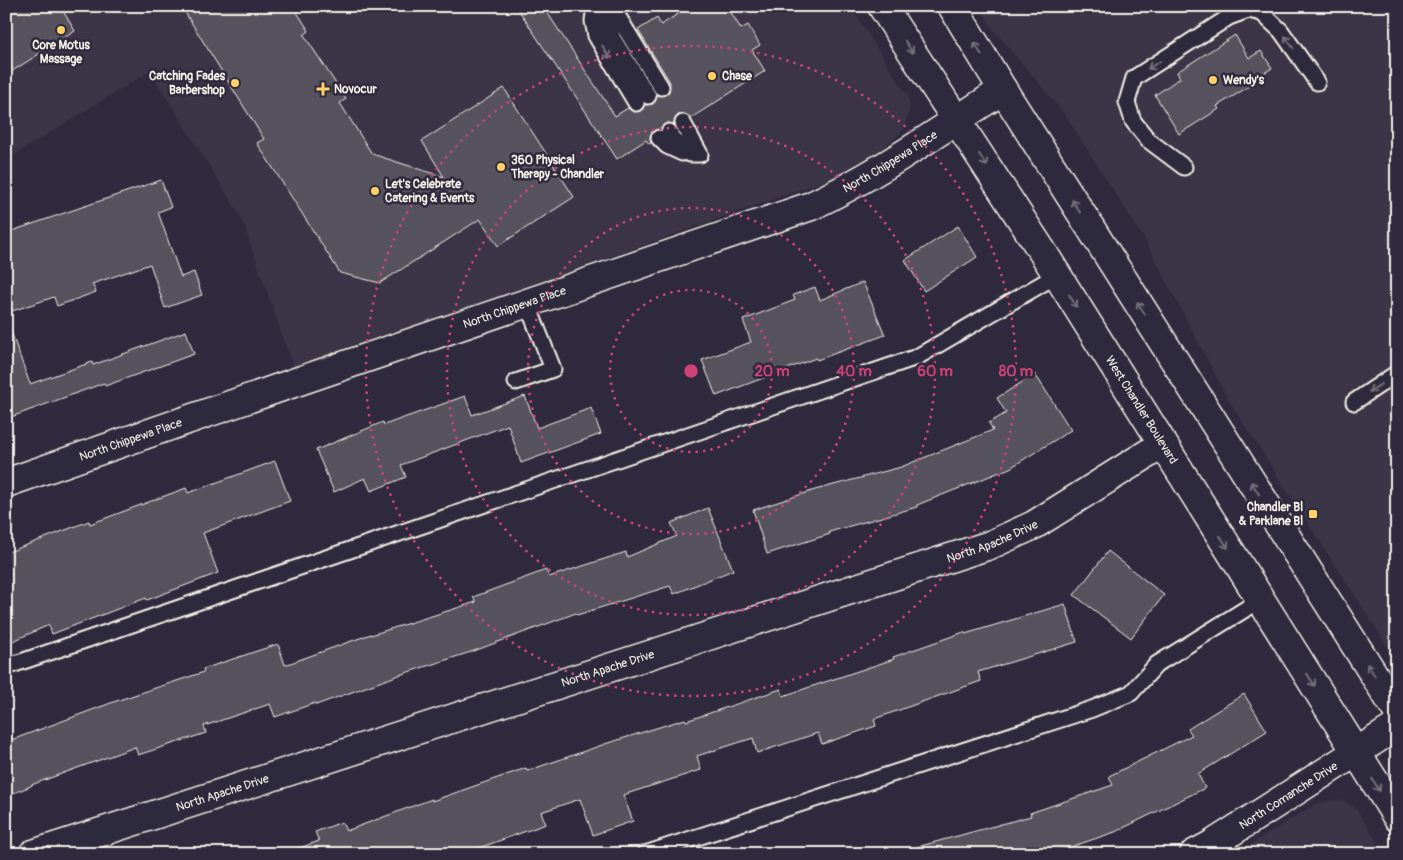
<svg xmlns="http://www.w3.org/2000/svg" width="1403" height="860" font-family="Pangolin,sans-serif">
	<rect width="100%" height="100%" fill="#2f2a3d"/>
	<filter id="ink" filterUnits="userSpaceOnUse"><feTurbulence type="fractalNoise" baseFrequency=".02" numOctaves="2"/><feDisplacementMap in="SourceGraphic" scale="10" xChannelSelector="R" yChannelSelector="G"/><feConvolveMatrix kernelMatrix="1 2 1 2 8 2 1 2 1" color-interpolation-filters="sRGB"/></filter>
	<g filter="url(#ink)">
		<path fill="#3b3647" d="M6 6H850L908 96 910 106 904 129 895 138 870 158 836 177 294 369 241 217 150 71 6 160Z
			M979 6H1397V661L1229 401 1145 240 1066 116 993 29Z
			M1332 800H1343L1357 810 1385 854H1236L1315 804Z"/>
		<path fill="#56525f" stroke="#f4f1e8" d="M6 6H60L75 31 6 75Z
			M181 6H293L309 31 304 35 346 99 340 103 372 154 444 177 422 141 504 88 574 197 498 246 480 219 380 283 340 273 257 143 264 139Z
			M516 6H543L615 116 628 108 632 111H640L645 105 653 104 657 95H665L669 92 670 82 638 30 657 18 661 25 690 6H727L741 29 748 25 760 45 752 50 765 71 691 118 684 114 678 115 675 119 674 124 668 123 663 125 660 129 652 132 650 136 651 143 649 144 646 140 617 159Z
			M1235 35 1249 58 1261 51 1272 68 1261 75 1263 78 1217 106 1219 109 1179 134 1155 95 1180 78 1177 72Z
			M161 180 171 207 158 212 181 277 194 272 202 295 165 308 150 264 92 284 96 292 57 306 54 297 6 313V233Z
			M958 226 977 257 924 291 905 260Z
			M863 282 885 335 817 360 816 358 716 396 702 360 751 342 743 320 795 300 793 295 815 287 820 300Z
			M6 326H9L30 384 92 362 93 365 186 331 194 354 105 386 104 383 11 417 6 404Z
			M1035 374 1071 430 1010 468 917 505V507L829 532 830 534 767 554 753 510 815 490 901 467 993 430 989 423 1006 413 997 398Z
			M465 396 472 415 525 396 537 428 591 408 601 434 521 463 508 425 401 465 406 477 371 491 365 478 334 492 316 450 383 422 384 425Z
			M275 461 290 501 203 533 218 573 147 600 146 598 52 634 49 625 6 644V553L89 521 90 524 186 488 188 493Z
			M708 508 733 570 674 594 670 586 577 615 576 613 474 651 399 675 316 705 315 703 275 717 270 704 204 726 206 733 138 755 135 747 31 785V786L6 796V742L119 700 204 672 203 669 278 644 285 665 371 634V635L476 602 473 597 546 570 549 577 626 552 627 557 677 536 671 523Z
			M1108 551 1164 595 1131 638 1074 595Z
			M1065 604 1077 642 978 672 981 681 874 719 876 726 822 744 818 733 757 753 753 738 697 756 701 770 623 795 633 821 593 835 580 799 541 812 546 824 462 854H292L291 851 319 841 315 832 342 822 346 831 432 799V801L526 768 527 771 605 744 685 719 686 721 781 689 783 696 894 659 893 657 964 632 965 634Z
			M1244 694 1267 731 1198 774 1205 788 1115 832 1050 854H918L917 847 1031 816 1030 813 1113 785 1109 776 1192 735 1188 729Z"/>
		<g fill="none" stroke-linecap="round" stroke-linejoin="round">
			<g stroke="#f4f1e8" stroke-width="19">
				<path id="service" d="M595 6 593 21 596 36 636 103
					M601 6 613 39 648 96
					M615 6V12L661 87
					M683 123 700 154
					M669 132 676 142 690 154H700
					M659 138 667 146 682 153
					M1184 167 1148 140 1133 121 1127 102 1134 78 1229 17 1248 10 1262 13 1281 31 1317 82
					M516 382 553 369 527 303
					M1354 402 1397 373
					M6 667 917 357 1057 275
					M645 854 1092 709 1131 693 1157 664 1260 600"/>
			</g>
			<g stroke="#f4f1e8" stroke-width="31">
				<g id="minor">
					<path id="s1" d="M6 483 296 382 811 206C879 174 940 130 1003 90"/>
					<path id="s2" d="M33 854 990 545 1034 525 1163 444"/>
					<path id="s3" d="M1194 854 1211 845 1397 726"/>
				</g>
			</g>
			<g stroke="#f4f1e8" stroke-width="31">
				<g id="secondary">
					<path id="s4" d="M882 6 1044 254 1397 817"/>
					<path d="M952 6 1003 90 1397 711"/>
				</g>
			</g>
			<use href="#service" stroke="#2f2a3d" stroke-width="15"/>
			<use href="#minor" stroke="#2f2a3d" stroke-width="28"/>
			<use href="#secondary" stroke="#2f2a3d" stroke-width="28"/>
		</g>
		<defs><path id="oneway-shaft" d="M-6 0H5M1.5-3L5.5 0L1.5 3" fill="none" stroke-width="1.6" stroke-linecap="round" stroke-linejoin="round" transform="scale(1.25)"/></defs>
		<g stroke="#747079">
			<use href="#oneway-shaft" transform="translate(1289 42) rotate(-125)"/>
			<use href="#oneway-shaft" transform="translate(909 47) rotate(57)"/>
			<use href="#oneway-shaft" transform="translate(978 49) rotate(-121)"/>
			<use href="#oneway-shaft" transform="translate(606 52) rotate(59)"/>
			<use href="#oneway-shaft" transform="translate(1154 65) rotate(148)"/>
			<use href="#oneway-shaft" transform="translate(983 160) rotate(57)"/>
			<use href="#oneway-shaft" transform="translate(1076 206) rotate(-122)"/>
			<use href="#oneway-shaft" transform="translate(1073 301) rotate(58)"/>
			<use href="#oneway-shaft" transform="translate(1141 308) rotate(-122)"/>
			<use href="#oneway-shaft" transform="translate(1375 388) rotate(147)"/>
			<use href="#oneway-shaft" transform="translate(1255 488) rotate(-122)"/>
			<use href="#oneway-shaft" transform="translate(1224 542) rotate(58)"/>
			<use href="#oneway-shaft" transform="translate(1371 670) rotate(-122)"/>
			<use href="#oneway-shaft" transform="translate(1311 680) rotate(58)"/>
			<use href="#oneway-shaft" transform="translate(1376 785) rotate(58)"/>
		</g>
	</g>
	<g fill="none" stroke="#cc4377" stroke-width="2.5" stroke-dasharray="2.5 5">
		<circle cx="691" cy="371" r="81"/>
		<circle cx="691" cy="371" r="163"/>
		<circle cx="691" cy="371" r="244"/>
		<circle cx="691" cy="371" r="325"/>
	</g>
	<g fill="#ffd166" stroke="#2f2a3d" stroke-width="2">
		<circle cx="61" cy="30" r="5"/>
		<circle cx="712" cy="76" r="5"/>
		<circle cx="1213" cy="80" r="5"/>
		<circle cx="235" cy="83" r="5"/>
		<path d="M320.5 81.5h5v5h5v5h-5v5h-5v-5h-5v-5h5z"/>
		<circle cx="501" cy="167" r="5"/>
		<circle cx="375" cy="191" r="5"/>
		<rect x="1308" y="509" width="10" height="10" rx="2.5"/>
	</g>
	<g text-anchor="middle" stroke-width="5" stroke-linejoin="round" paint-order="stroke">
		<g font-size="12" font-weight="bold" fill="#f4f1e8" stroke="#2f2a3d" text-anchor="start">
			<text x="61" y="49" text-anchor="middle">Core Motus<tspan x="61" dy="14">Massage</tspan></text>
			<text x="225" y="80" text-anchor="end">Catching Fades<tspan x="225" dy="14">Barbershop</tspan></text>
			<text x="722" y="80">Chase</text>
			<text x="1223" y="84">Wendy's</text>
			<text x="334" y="93">Novocur</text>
			<text x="511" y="164">360 Physical<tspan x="511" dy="14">Therapy - Chandler</tspan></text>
			<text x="385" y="188">Let's Celebrate<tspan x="385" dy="14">Catering &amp; Events</tspan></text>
			<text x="1303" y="511" text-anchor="end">Chandler Bl<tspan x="1303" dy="14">&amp; Parklane Bl</tspan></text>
		</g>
		<g font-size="12" fill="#f4f1e8" stroke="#2f2a3d">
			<text dy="4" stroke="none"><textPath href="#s1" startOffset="942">North Chippewa Place</textPath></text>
			<text dy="4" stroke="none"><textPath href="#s1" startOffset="538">North Chippewa Place</textPath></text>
			<text dy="4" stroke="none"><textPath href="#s4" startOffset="480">West Chandler Boulevard</textPath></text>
			<text dy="4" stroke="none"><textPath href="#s1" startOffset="132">North Chippewa Place</textPath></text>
			<text dy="4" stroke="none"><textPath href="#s2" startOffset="1009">North Apache Drive</textPath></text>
			<text dy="4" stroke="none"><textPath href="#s2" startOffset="604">North Apache Drive</textPath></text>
			<text dy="4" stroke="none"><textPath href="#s2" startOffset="199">North Apache Drive</textPath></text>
			<text dy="4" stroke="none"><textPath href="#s3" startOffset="111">North Comanche Drive</textPath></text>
		</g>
	</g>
	<circle cx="691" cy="371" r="8" fill="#cc4377" stroke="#2f2a3d" stroke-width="2.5"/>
	<g font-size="15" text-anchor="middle" font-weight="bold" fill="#cc4377" stroke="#2f2a3d" stroke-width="5" stroke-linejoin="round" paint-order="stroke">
		<text x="772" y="376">20 m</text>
		<text x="854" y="376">40 m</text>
		<text x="935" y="376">60 m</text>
		<text x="1016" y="376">80 m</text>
	</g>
	<rect width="1403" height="860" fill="none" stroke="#2f2a3d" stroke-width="25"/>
	<rect x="12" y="12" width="1378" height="835" fill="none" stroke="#f4f1e8" stroke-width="2" filter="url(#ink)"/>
</svg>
